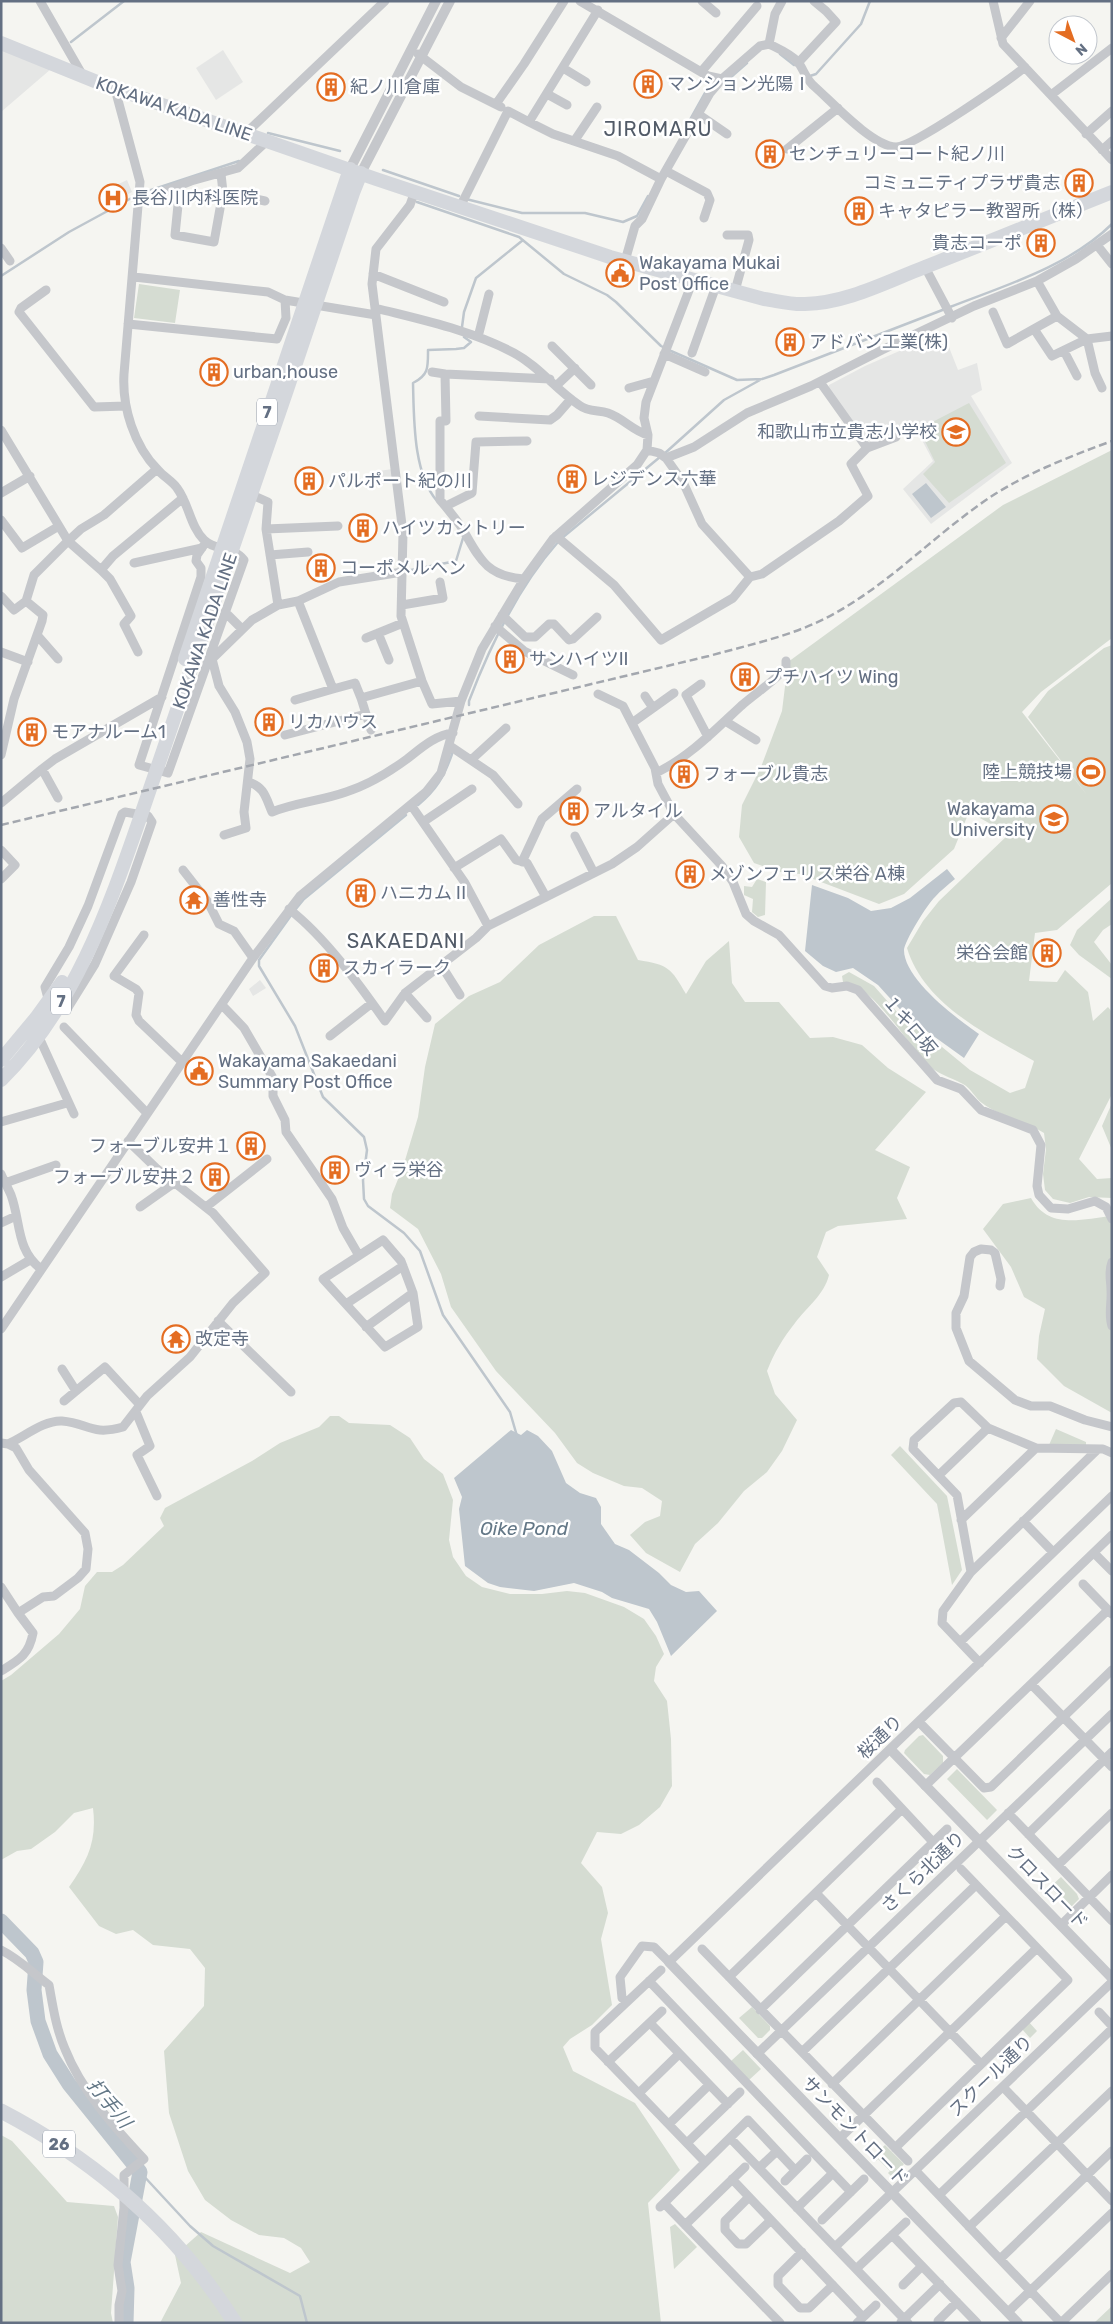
<svg xmlns="http://www.w3.org/2000/svg" width="1113" height="2324" font-family="Rubik,'Noto Sans JP',sans-serif">
	<rect width="100%" height="100%" fill="#f5f5f1"/>
	<path fill="#e5e6e5" d="M1 50 51 69 1 112Z
		M223 50 243 82 216 100 196 68Z
		M127 180 132 192 109 204 104 191Z
		M943 332 958 370 977 363 982 390 971 396 1012 463 931 524 903 489 933 461 913 423 870 444 866 442 828 389 829 385 865 366Z
		M392 469 394 483 375 485 373 472Z
		M260 980 266 988 253 996 249 989Z"/>
	<path fill="#d5dcd2" d="M139 284 180 290 175 323 134 318Z
		M969 403 1006 463 949 503 923 474 935 462 919 429Z
		M1112 450V638L1041 692 1022 712 1087 795 1028 717 1048 691 1104 648 1112 645V883L1057 930 1035 933 1029 981 1057 982 1065 970 1088 992 1093 1021 1108 1007 1112 1012V1094L1079 1159 1097 1179 1112 1178V1198L1089 1197 1070 1203 1053 1199 1045 1190 1043 1174 1046 1149 1044 1133C1025 1120 997 1115 982 1103 975 1098 971 1088 963 1084 950 1077 937 1074 926 1063 908 1044 870 982 843 982L842 976 849 972 874 986 905 1021 936 1042 970 1070 1010 1093 1025 1088 1034 1061C986 1034 924 1004 907 948L923 921 939 901 1009 834 969 812 954 849 904 894 879 904 800 874 780 872 754 863 739 837 742 805 761 767 782 711 788 662 1003 505Z
		M757 879 766 882 765 915 758 917 752 912 753 899 744 895V886L752 887Z
		M1112 898V924L1103 930 1094 942 1112 965V979L1079 955 1070 945 1077 930Z
		M594 916H616L638 960C669 965 671 968 686 994L706 961 729 941 732 983 745 1002H779L810 1038 833 1037 862 1045 888 1068 926 1092 875 1150 910 1167 897 1198 907 1219 838 1226 826 1232 817 1257 829 1275C824 1295 807 1307 795 1323 783 1338 774 1353 767 1371L775 1394 797 1420 782 1451 767 1472 744 1491 718 1523 695 1544 680 1572 646 1553 630 1535 645 1522 660 1516 662 1501 642 1488 624 1486 593 1473 577 1463 555 1433 496 1371 451 1307 441 1274 418 1229 390 1208 392 1194 403 1167 418 1117 425 1067 435 1024 469 996 500 982 539 945Z
		M1112 1103V1150L1102 1126Z
		M1031 1198C1049 1230 1081 1219 1112 1216V1413L1064 1386 1037 1359 1039 1336 1045 1309 1024 1297 1011 1267 983 1229 1003 1204Z
		M330 1416H339L349 1423 390 1425 410 1438 424 1459 443 1474 453 1500 449 1540 453 1557 466 1576 482 1587 510 1594H542L567 1591 585 1593 624 1607 644 1619 656 1636 664 1654 656 1667 654 1681 667 1701 671 1739 672 1786 660 1807 639 1825 621 1834 597 1832 581 1863 602 1887 608 1913 601 1939 612 2005 592 2025 570 2039 563 2047 573 2071 635 2103 680 2170 648 2203 661 2323H160L181 2283 175 2255 201 2232 290 2273 310 2262 301 2248 284 2238 259 2235 231 2220 205 2200 188 2171 169 2113 164 2051 204 2006 205 1968 190 1949 153 1945 133 1930 116 1934 99 1926 69 1887C88 1860 97 1841 93 1808L74 1813 55 1832 31 1849 17 1851 1 1860V1681L11 1675 59 1634 80 1609 85 1586 97 1572H112L123 1565 164 1526 160 1518 165 1508 252 1461 280 1443 319 1427Z
		M1056 1429 1086 1442V1445H1049Z
		M900 1446 947 1496 962 1570 952 1585 937 1504 891 1455Z
		M923 1735 943 1756V1763L930 1775 924 1774 904 1753 905 1750 919 1736Z
		M957 1769 997 1810 987 1820 947 1779Z
		M1061 1877 1077 1894 1079 1899 1070 1908 1050 1887Z
		M752 2007 770 2026V2030L762 2038H758L739 2018Z
		M1028 2021 1037 2031 1030 2038 1021 2028Z
		M743 2050 761 2069 749 2080 731 2061Z
		M1 2135 12 2141 67 2202 114 2206 118 2217 111 2313 113 2323H1Z
		M885 2145 904 2164 893 2175 895 2177H892L888 2173 890 2171 878 2159 876 2161 872 2157Z
		M675 2224 697 2247 674 2269 670 2227Z
		M1112 2306V2323H1094Z"/>
	<path fill="#bec6cd" d="M926 483 946 507 931 518 912 494Z
		M947 869 955 879C948 885 941 890 935 897 928 903 904 942 904 950 904 979 956 1018 979 1034L964 1058 907 1017 878 985 853 968 836 972 823 966 805 951 812 885 848 898 871 911 891 908 910 898Z
		M511 1430 521 1435 527 1430 538 1436 552 1451 566 1483 580 1493 596 1498 601 1507V1524L615 1544 629 1550 659 1573 671 1585 686 1592 699 1591 717 1611 671 1656 657 1622 649 1609 612 1598 602 1592 574 1583 534 1591 500 1587 488 1583 465 1566 459 1509 462 1497 454 1478Z"/>
	<g fill="none" stroke-linecap="round" stroke-linejoin="round">
		<path stroke="#bec6cd" stroke-width="2.5" d="M71 42 124 1
			M780 54 794 65
			M810 76 816 74 861 24 870 1
			M731 77 747 63
			M687 125 706 91 711 85
			M268 133 340 151
			M383 170 459 196
			M142 193 239 161
			M466 199 522 213H585L623 222 637 216 648 196
			M417 202 519 237 564 274 607 295 616 302 661 346 671 351 737 380 762 379 774 375 945 309
			M1 276 69 232 137 195
			M950 307C1006 285 1068 267 1112 224
			M462 327 464 312 476 278 523 240
			M664 454 724 400 760 380
			M437 501C413 473 414 419 413 383 429 375 428 367 428 350L456 349 464 348 471 342 464 337
			M562 538 660 457
			M406 571 456 561 463 538
			M469 705V701C490 646 519 586 558 542
			M418 805C436 790 444 777 452 754
			M295 910 304 899 406 815
			M292 914 259 960V966L295 1026 323 1097 364 1137 367 1150 363 1180 364 1199 368 1206 404 1233 420 1251 443 1315 510 1412 517 1436
			M140 2172 190 2226 213 2246 300 2296 307 2323"/>
		<path stroke="#bec6cd" stroke-width="15" d="M1 1921 32 1953 36 1962 34 1990 38 2021 50 2054 69 2084 140 2172 123 2262 127 2288 126 2323"/>
		<path stroke="#c5c7cb" stroke-width="9" d="M40 1 83 76
			M580 1 708 76 722 79
			M702 1 716 13
			M993 1 1003 44 1112 160
			M1001 38 1030 1
			M769 44 775 14 782 1
			M418 54 461 87 501 107
			M798 63 836 22 826 11 814 1
			M563 68 586 82
			M701 72 757 6
			M115 89 140 182 124 374C122 407 134 446 158 470 164 477 172 481 177 488 189 504 190 526 204 540 215 551 233 546 244 560L168 773 139 765 201 577V568L196 561 197 555 206 542
			M547 94 567 105
			M1051 95 1112 48
			M496 104 524 64 564 1
			M698 114 727 134
			M529 122 553 134 618 156 661 179
			M245 134 385 1
			M1086 134 1112 111
			M575 140 597 107
			M787 149 838 108
			M1102 150 1112 141
			M666 171 707 193 710 200 704 218
			M180 185 175 235 214 242 223 192 221 174
			M415 191 410 205 376 249 372 284 403 533 401 616 422 681 432 704 461 701
			M223 192 265 201
			M140 201 191 181 238 168 267 141
			M460 207 508 111 529 122 598 10
			M727 235H748L749 240 735 291
			M1097 245 1112 264
			M1 248 10 261
			M625 261 635 226 642 219 661 179 710 93 722 79 760 46 769 44C779 49 791 54 798 62 804 70 806 80 815 87 833 103 872 146 896 147 913 147 1008 81 1025 67
			M925 267 952 318
			M373 274 444 302
			M134 277 268 292 285 300 376 315
			M1037 281 1057 316 1087 339 1095 373 1102 388
			M46 290 21 308 19 312 94 407 126 406
			M375 308C422 320 471 330 514 353 540 367 555 389 579 405 588 412 598 410 608 413 623 418 633 431 648 435
			M993 312 1007 344 1057 316
			M128 324 277 339 286 318 285 300
			M1034 329 1052 356 1087 339 1112 336
			M478 337 489 294
			M552 346 591 385
			M1064 351 1077 376
			M692 353 716 286
			M664 354 705 372
			M432 372 445 374 446 421H440V500C448 509 455 518 462 528 479 557 485 576 524 579
			M445 374 550 379
			M557 385 575 368
			M629 388 654 381
			M479 416 550 420 557 415 571 399
			M1 430 59 526
			M867 448 896 437
			M647 450 659 453 666 458 694 447 747 413 811 386 882 350 974 306 1037 281 1076 259 1112 234
			M666 458 683 482 702 524 750 577
			M1 493 30 476
			M252 495 268 502 266 529
			M446 506 472 493 476 442 527 441
			M1 520 22 548 59 526 68 541 101 570
			M556 536 614 585 661 640 733 598 750 577 762 574 839 521 868 496 851 464 867 448 820 382
			M270 555 308 552
			M134 563 202 548
			M1 596 14 610 26 601
			M298 601 333 689 355 683 361 698 422 681
			M278 605 266 529 338 526
			M402 605 443 598 440 582
			M225 612 242 629
			M502 615 525 637H535L549 624H554L569 640 573 639 597 617
			M495 626 524 651 573 675
			M378 633 389 660
			M37 635 58 659
			M366 638 403 623
			M1 652 28 662
			M138 652 124 624 131 616 110 579 101 570 113 556 183 498
			M212 659 219 686 235 712 247 742 250 759 244 812 246 828 224 835
			M207 661 212 659 252 620 278 605 298 601 339 582 402 572
			M701 684 686 695 708 737
			M598 694 623 706 655 768 658 784 674 814 722 866 733 882 746 914 754 921 779 935 825 986 832 988 847 986 858 990 937 1080 961 1089 981 1110 1033 1130 1041 1145 1037 1186 1039 1195 1051 1208 1068 1209 1095 1201 1106 1207 1112 1219
			M645 696 653 708
			M361 698 371 730
			M295 700 333 689
			M725 721 756 740
			M632 723 674 693
			M285 735 366 714
			M450 746 493 775 518 804
			M1 755 14 699 42 621 43 615 26 601 34 575 68 541 81 529 104 515 157 469
			M471 760 506 728
			M656 773C689 757 714 731 741 706 756 693 772 683 786 668V661
			M248 782C264 786 266 798 272 812 297 802 321 801 346 792 368 785 388 773 407 759 420 749 435 735 453 733
			M58 798 42 769 55 759 162 697
			M1 803 42 769
			M411 805 465 883 488 926 612 864 637 847 674 814
			M423 822 472 789
			M575 836 594 873
			M1 850 15 865 1 879
			M522 862 542 819 577 789
			M454 868 501 839 516 860 527 863 546 897
			M183 870 208 902 219 924 234 931 253 958
			M289 909C325 937 359 984 385 1021L405 993 476 938 488 926
			M144 935 114 976 136 989 139 993 136 1015 139 1021 182 1062
			M441 965 460 995
			M405 993 427 1018
			M49 1002 45 987 69 947 88 906 122 814 125 812 148 816 152 822 131 882 95 964 67 1009H56
			M222 1005 244 1028 273 1078V1096L285 1120 286 1132 332 1199 343 1228 358 1254
			M64 1027 147 1113
			M38 1035 74 1114
			M330 1036 372 1003
			M1 1122 67 1103
			M1 1174C4 1181 8 1188 11 1195 21 1222 16 1250 41 1269
			M5 1183 56 1165
			M140 1207 174 1183
			M206 1207 267 1159
			M1 1223 16 1216
			M383 1240 401 1261 413 1293 418 1327 385 1347 323 1279Z
			M1112 1262C1108 1273 1111 1279 1111 1290 1112 1303 1108 1314 1112 1326
			M1 1277 30 1260
			M1000 1286 1001 1279 995 1253 991 1250 981 1249 974 1252 970 1257 964 1296 956 1313V1328L969 1361 1015 1400 1031 1406H1050L1085 1420 1112 1427
			M346 1304 403 1266
			M218 1321 291 1392
			M366 1327 413 1293
			M1 1329 253 958 300 896 426 792 441 773 461 701 482 649 524 579 553 539 637 465 647 450 648 435 644 418 646 402 693 280
			M62 1369 76 1391 105 1367 140 1405
			M64 1401 76 1391
			M136 1412 150 1446 137 1455 157 1496
			M1 1443 8 1444C24 1437 44 1420 62 1421 88 1423 91 1436 123 1427L147 1396 190 1357 233 1303 265 1273 213 1213 156 1168 128 1141
			M8 1444 16 1448 29 1470 85 1533 88 1549 86 1569 78 1578 54 1596 43 1597 18 1613
			M939 1475 988 1428
			M961 1520 1036 1448
			M1023 1521 1053 1552
			M1094 1553 1112 1571
			M971 1572 1098 1449
			M1083 1584 1112 1614
			M1 1587 18 1613 33 1633C29 1655 19 1660 1 1671
			M960 1642 1112 1496
			M980 1663 942 1623 943 1611 971 1572 957 1495 913 1449 914 1440 954 1403 961 1402 988 1428 1036 1448 1103 1449 1112 1453
			M1032 1685 1112 1767
			M919 1722 984 1788 991 1787 1112 1670
			M877 1782 933 1842
			M925 1786 1108 1610
			M1008 1813 1112 1921
			M1028 1834 1112 1752
			M1058 1865 1112 1813
			M816 1893 981 2064
			M1061 1925 1112 1875
			M702 1949 908 2161
			M1 1950C19 1959 33 1973 49 1985 53 2007 56 2028 65 2049 81 2090 114 2127 144 2159L124 2175V2208L118 2265 122 2291 119 2305V2323
			M661 1970 595 2032V2048L705 2162
			M729 1977 902 1809
			M649 1981 851 2192
			M627 2002 622 1998 620 1977 642 1946 654 1947 669 1962 1112 1535
			M760 2010 947 1829
			M1099 2012 1112 2026
			M650 2023 728 2104
			M802 2052 976 1885
			M757 2054 1112 1714
			M608 2062 662 2011
			M832 2084 1006 1916
			M1003 2087 1112 2201
			M639 2093 679 2054
			M669 2124 709 2085
			M730 2138 908 2323
			M840 2138 1037 1948
			M687 2143 740 2092
			M895 2148 1068 1980 961 1869
			M759 2168 777 2151
			M916 2171 1061 2323 1112 2274
			M732 2179 863 2317
			M785 2181 807 2159
			M939 2195 1112 2029
			M749 2197 725 2221V2230L738 2244H746L771 2220
			M664 2203 780 2323
			M660 2207 748 2120 795 2170
			M797 2208 833 2173
			M822 2220 864 2179
			M685 2225 745 2167
			M969 2227 1112 2091
			M892 2235 977 2323
			M835 2247 1112 1982
			M802 2252 778 2276V2285L800 2308H809L833 2285
			M1000 2259 1112 2151
			M856 2269 906 2222
			M903 2285 922 2266
			M1008 2312 1112 2213
			M938 2321 957 2302
			M901 2322 940 2284
			M857 2323 876 2305"/>
		<path stroke="#c5c7cb" stroke-width="10" d="M350 169 436 1
			M361 173 450 1
			M891 1750 1112 1978
			M669 1962 1018 2323"/>
		<path stroke="#d4d7dc" stroke-width="14" d="M1 43 102 84 376 179 610 257 764 299C778 301 792 305 805 304 847 303 886 282 925 267 987 243 1049 217 1112 192
			M185 659 350 169
			M1 1060 36 1018 62 982
			M1 1080C73 1009 108 911 140 818 156 772 171 727 187 681 243 519 299 356 353 193L361 173"/>
		<path stroke="#d4d7dc" stroke-width="15" d="M1 2111C97 2161 177 2231 235 2323"/>
		<path stroke="#a3a7ae" stroke-width="2.5" stroke-dasharray="8 4" stroke-linecap="butt" d="M1 825 709 656C748 645 788 637 824 619 888 587 935 533 995 494 1032 471 1071 456 1112 441"/>
	</g>
	<defs>
		<g id="building-ring" transform="scale(1.4375)"><circle r="9.5" fill="#fff" stroke="#e46d22" stroke-width="1.5"/><path d="M-4-6H4V6H1V3H-1V6H-4ZM-2.5-4.3h1.7v1.8h-1.7ZM.8-4.3h1.7v1.8H.8ZM-2.5-1h1.7V.8h-1.7ZM.8-1h1.7V.8H.8Z" fill="#e46d22"/></g>
		<g id="hospital-ring" transform="scale(1.4375)"><circle r="9.5" fill="#fff" stroke="#e46d22" stroke-width="1.5"/><path d="M-5-5h3v3.5h4V-5h3V5h-3V1.5h-4V5h-3Z" fill="#e46d22"/></g>
		<g id="civic-ring" transform="scale(1.4375)"><circle r="9.5" fill="#fff" stroke="#e46d22" stroke-width="1.5"/><path d="M-.6-6.5H3V-4.5H.6V-3L4-1V1h2V6H-6V1h2V-1L-.6-3ZM-1.2 2.5V6h2.4V2.5Z" fill="#e46d22"/></g>
		<g id="school-ring" transform="scale(1.4375)"><circle r="9.5" fill="#fff" stroke="#e46d22" stroke-width="1.5"/><path d="M0-5L7-2L0 1L-7-2ZM-4 1L0 2.5L4 1V4Q0 6-4 4Z" fill="#e46d22"/></g>
		<g id="stadium-ring" transform="scale(1.4375)"><circle r="9.5" fill="#fff" stroke="#e46d22" stroke-width="1.5"/><path d="M0-5a6.5 5 0 1 0 0 10a6.5 5 0 1 0 0-10ZM-3.5-1.8h7v3.6h-7Z" fill="#e46d22"/></g>
		<g id="university-ring" transform="scale(1.4375)"><circle r="9.5" fill="#fff" stroke="#e46d22" stroke-width="1.5"/><path d="M0-5L7-2L0 1L-7-2ZM-4 1L0 2.5L4 1V4Q0 6-4 4Z" fill="#e46d22"/></g>
		<g id="temple-ring" transform="scale(1.4375)"><circle r="9.5" fill="#fff" stroke="#e46d22" stroke-width="1.5"/><path d="M0-6L5-2H3V0L6.5 2.5H4V6H1.5V3h-3V6H-4V2.5H-6.5L-3 0V-2H-5Z" fill="#e46d22"/></g>
	</defs>
	<g fill-rule="evenodd">
		<use href="#building-ring" x="648" y="84"/>
		<use href="#building-ring" x="331" y="87"/>
		<use href="#building-ring" x="770" y="154"/>
		<use href="#building-ring" x="1079" y="183"/>
		<use href="#hospital-ring" x="113" y="198"/>
		<use href="#building-ring" x="859" y="211"/>
		<use href="#building-ring" x="1041" y="243"/>
		<use href="#civic-ring" x="620" y="273"/>
		<use href="#building-ring" x="790" y="342"/>
		<use href="#building-ring" x="214" y="372"/>
		<use href="#school-ring" x="956" y="432"/>
		<use href="#building-ring" x="572" y="479"/>
		<use href="#building-ring" x="309" y="481"/>
		<use href="#building-ring" x="363" y="528"/>
		<use href="#building-ring" x="321" y="568"/>
		<use href="#building-ring" x="510" y="659"/>
		<use href="#building-ring" x="745" y="677"/>
		<use href="#building-ring" x="269" y="722"/>
		<use href="#building-ring" x="32" y="732"/>
		<use href="#stadium-ring" x="1091" y="772"/>
		<use href="#building-ring" x="684" y="774"/>
		<use href="#building-ring" x="574" y="811"/>
		<use href="#university-ring" x="1054" y="819"/>
		<use href="#building-ring" x="690" y="874"/>
		<use href="#building-ring" x="361" y="893"/>
		<use href="#temple-ring" x="194" y="900"/>
		<use href="#building-ring" x="1047" y="953"/>
		<use href="#building-ring" x="324" y="968"/>
		<use href="#civic-ring" x="199" y="1071"/>
		<use href="#building-ring" x="251" y="1146"/>
		<use href="#building-ring" x="335" y="1170"/>
		<use href="#building-ring" x="215" y="1177"/>
		<use href="#temple-ring" x="176" y="1339"/>
	</g>
	<g text-anchor="middle" stroke-width="5" stroke-linejoin="round" paint-order="stroke">
		<g fill="#fff" stroke="#929ba8" stroke-width="1">
			<rect x="257" y="398.5" width="20" height="27" rx="4"/>
			<rect x="51" y="987.5" width="20" height="27" rx="4"/>
			<rect x="43" y="2130.5" width="32" height="27" rx="4"/>
		</g>
		<g font-size="16" font-weight="bold" fill="#647083">
			<text x="267" y="418">7</text>
			<text x="61" y="1007">7</text>
			<text x="59" y="2150">26</text>
		</g>
		<g font-size="18" fill="#647083" stroke="#fff" text-anchor="start">
			<text x="667" y="90">マンション光陽Ⅰ</text>
			<text x="350" y="93">紀ノ川倉庫</text>
			<text x="789" y="160">センチュリーコート紀ノ川</text>
			<text x="1060" y="189" text-anchor="end">コミュニティプラザ貴志</text>
			<text x="132" y="204">長谷川内科医院</text>
			<text x="878" y="217">キャタピラー教習所（株）</text>
			<text x="1022" y="249" text-anchor="end">貴志コーポ</text>
			<text x="639" y="269">Wakayama Mukai<tspan x="639" dy="21">Post Office</tspan></text>
			<text x="809" y="348">アドバン工業(株)</text>
			<text x="233" y="378">urban,house</text>
			<text x="937" y="438" text-anchor="end">和歌山市立貴志小学校</text>
			<text x="591" y="485">レジデンス六華</text>
			<text x="328" y="487">パルポート紀の川</text>
			<text x="382" y="534">ハイツカントリー</text>
			<text x="340" y="574">コーポメルヘン</text>
			<text x="529" y="665">サンハイツII</text>
			<text x="764" y="683">プチハイツ Wing</text>
			<text x="288" y="728">リカハウス</text>
			<text x="51" y="738">モアナルーム1</text>
			<text x="1072" y="778" text-anchor="end">陸上競技場</text>
			<text x="703" y="780">フォーブル貴志</text>
			<text x="1035" y="815" text-anchor="end">Wakayama<tspan x="1035" dy="21">University</tspan></text>
			<text x="593" y="817">アルタイル</text>
			<text x="709" y="880">メゾンフェリス栄谷 A棟</text>
			<text x="380" y="899">ハニカムⅡ</text>
			<text x="213" y="906">善性寺</text>
			<text x="1028" y="959" text-anchor="end">栄谷会館</text>
			<text x="343" y="974">スカイラーク</text>
			<text x="218" y="1067">Wakayama Sakaedani<tspan x="218" dy="21">Summary Post Office</tspan></text>
			<text x="232" y="1152" text-anchor="end">フォーブル安井１</text>
			<text x="354" y="1176">ヴィラ栄谷</text>
			<text x="196" y="1183" text-anchor="end">フォーブル安井２</text>
			<text x="195" y="1345">改定寺</text>
		</g>
		<g font-size="18" fill="#647083" stroke="#fff">
			<text transform="translate(174 109) rotate(19)" y="6">KOKAWA KADA LINE</text>
			<text transform="translate(205 631) rotate(-71)" y="6">KOKAWA KADA LINE</text>
			<text transform="translate(910 1025) rotate(50)" y="6">１キロ坂</text>
			<text transform="translate(880 1737) rotate(-44)" y="6">桜通り</text>
			<text transform="translate(923 1872) rotate(-44)" y="6">さくら北通り</text>
			<text transform="translate(1047 1887) rotate(46)" y="6">クロスロード</text>
			<text transform="translate(991 2076) rotate(-44)" y="6">スクール通り</text>
			<text transform="translate(855 2131) rotate(46)" y="6">サンモントロード</text>
		</g>
		<g font-size="19" font-style="italic" fill="#647887" stroke="#fff">
			<text x="524" y="1535">Oike Pond</text>
			<text transform="translate(110 2103) rotate(51)" y="7">打手川</text>
		</g>
		<g font-size="20" letter-spacing="1" fill="#525b68" stroke="#fff">
			<text x="658" y="136">JIROMARU</text>
			<text x="406" y="948">SAKAEDANI</text>
		</g>
	</g>
	<rect width="1113" height="2324" fill="none" stroke="#647083" stroke-width="5"/>
	<g transform="translate(1073 40) rotate(139)"><circle r="24" fill="#ffffff" stroke="#c1c6cd"/>
	<path d="M0-4L9 19L0 12L-9 19Z" fill="#e46d22"/>
	<text y="-8" font-size="14" font-weight="bold" text-anchor="middle" fill="#647083">N</text>
	</g>
</svg>
